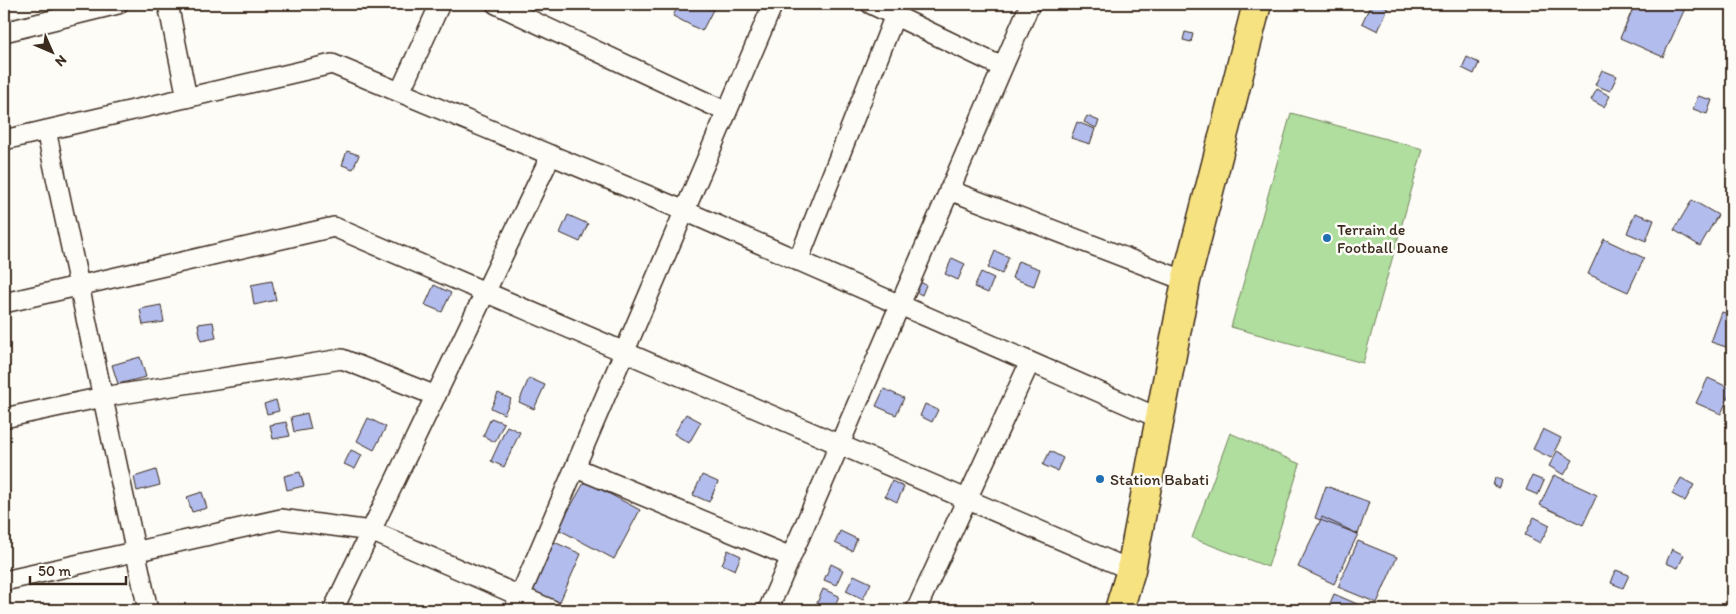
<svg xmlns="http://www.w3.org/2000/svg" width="1736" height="614" font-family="Itim,sans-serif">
	<rect width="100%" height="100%" fill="#fdfcf7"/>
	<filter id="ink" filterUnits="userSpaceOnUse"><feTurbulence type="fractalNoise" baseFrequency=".02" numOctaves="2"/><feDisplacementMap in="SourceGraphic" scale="10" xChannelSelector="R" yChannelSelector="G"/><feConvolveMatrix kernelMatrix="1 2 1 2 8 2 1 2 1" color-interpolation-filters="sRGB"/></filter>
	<g filter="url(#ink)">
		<path fill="#afde9e" stroke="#75845e" d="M1291 113 1423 149 1363 363 1231 327Z
			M1230 433 1300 464 1268 567 1192 538Z"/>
		<path fill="#b2bced" stroke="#3b2a1e" d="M679 4H716L702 31 673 16Z
			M1371 4H1379L1388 8 1378 31 1362 23Z
			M1635 4H1687L1663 57 1620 38Z
			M1185 32 1193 34 1191 42 1183 40Z
			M1467 57 1479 63 1474 74 1462 68Z
			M1602 70 1617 76 1610 91 1595 85Z
			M1597 89 1610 96 1604 107 1591 100Z
			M1698 96 1712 100 1707 114 1693 109Z
			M1087 116 1099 121 1096 128 1084 122Z
			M1077 122 1095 129 1090 144 1071 138Z
			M347 151 359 155 353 169 342 165Z
			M1692 200 1718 215 1700 246 1674 230Z
			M1635 213 1654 220 1646 241 1627 233Z
			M568 215 588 224 580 242 560 233Z
			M1604 239 1644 258 1628 292 1588 274Z
			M995 251 1009 257 1002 274 988 268Z
			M952 258 965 264 958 280 945 274Z
			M1018 261 1040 269 1034 286 1012 278Z
			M981 272 994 278 988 293 974 287Z
			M272 281 276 300 254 305 251 285Z
			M918 281 926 285 922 295 914 291Z
			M434 285 451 293 442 312 425 305Z
			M161 305 164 322 143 325 140 309Z
			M1722 312 1732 315V349L1711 342Z
			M213 322 216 338 201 341 198 324Z
			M140 357 146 377 118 384 112 365Z
			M529 378 545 385 534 409 519 402Z
			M1708 378 1732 389 1721 414 1696 403Z
			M884 389 904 398 896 415 876 406Z
			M498 393 511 399 504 414 491 408Z
			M276 400 279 411 267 414 264 404Z
			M925 404 938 410 932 422 920 416Z
			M307 413 311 429 294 432 291 417Z
			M686 414 701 422 689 443 674 434Z
			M368 418 386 427 374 450 357 441Z
			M491 418 504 423 495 442 483 436Z
			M286 422 290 436 273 439 270 425Z
			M507 426 520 432 504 467 491 461Z
			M1543 429 1561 438 1551 458 1533 449Z
			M351 450 362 455 355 469 344 464Z
			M1050 451 1063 458 1057 471 1043 465Z
			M1557 451 1573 460 1564 475 1549 466Z
			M156 470 160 485 137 491 134 477Z
			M300 472 304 486 287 490 284 476Z
			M702 475 718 482 709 502 693 495Z
			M1554 475 1597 495 1583 525 1540 505Z
			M1532 476 1544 481 1538 495 1526 490Z
			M1495 478 1502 480 1500 488 1493 486Z
			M1681 478 1694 485 1685 501 1672 494Z
			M585 481 640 510 614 559 558 529Z
			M892 481 904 487 897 502 885 496Z
			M1326 486 1369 502 1358 534 1315 518Z
			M202 492 207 508 192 512 187 497Z
			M1322 517 1358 534 1334 584 1298 567Z
			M1534 517 1550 525 1540 543 1525 535Z
			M840 531 857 539 852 551 835 543Z
			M552 541 581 554 558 606 529 594Z
			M1358 541 1397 557 1377 603 1338 587Z
			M1672 549 1684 555 1678 568 1666 563Z
			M728 550 741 556 735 570 722 564Z
			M831 564 843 570 836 585 824 580Z
			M1616 570 1629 575 1623 588 1611 583Z
			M854 575 871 583 863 599 846 591Z
			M823 589 839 596 833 610H814Z
			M1334 594 1371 610H1327Z"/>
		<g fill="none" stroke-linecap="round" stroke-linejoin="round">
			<g stroke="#3b2a1e" stroke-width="22">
				<path id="minor" d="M168 4 187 98
					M496 4 727 112
					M871 4 1002 67
					M4 32 118 4
					M400 92 440 4
					M46 130 148 610
					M4 140 332 64 685 211 1161 419
					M949 190 1186 281
					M798 261 895 15
					M4 303 334 227 1131 570
					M4 418 103 397 342 359 436 396
					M576 468 791 557
					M4 581 281 519 371 531 552 610
					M333 610 551 155
					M514 610 773 4
					M768 610 1030 4
					M916 610 1030 362"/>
			</g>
			<g stroke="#3b2a1e" stroke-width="31">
				<path id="highway" d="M1119 610 1131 570 1186 281 1257 4"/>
			</g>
			<use href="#minor" stroke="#fdfcf7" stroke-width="19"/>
			<use href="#highway" stroke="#f6e281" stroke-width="28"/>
		</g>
	</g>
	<g fill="#1f6fb2" stroke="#fdfcf7" stroke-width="2">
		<circle cx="1327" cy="238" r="5"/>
		<circle cx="1100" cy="479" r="5"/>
	</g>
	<g text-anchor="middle" stroke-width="5" stroke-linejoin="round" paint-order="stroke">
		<g font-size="16" fill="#3b2a1e" stroke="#fdfcf7" text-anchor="start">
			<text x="1337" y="235">Terrain de<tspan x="1337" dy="18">Football Douane</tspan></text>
			<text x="1110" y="485">Station Babati</text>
		</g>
	</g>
	<rect width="1736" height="614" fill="none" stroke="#fdfcf7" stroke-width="20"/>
	<rect x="10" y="10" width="1716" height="594" fill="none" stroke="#3b2a1e" stroke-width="2" filter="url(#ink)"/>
	<g transform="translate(52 52) rotate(135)" stroke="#fdfcf7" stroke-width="4" paint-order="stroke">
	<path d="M0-4L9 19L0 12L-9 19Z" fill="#3b2a1e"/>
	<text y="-8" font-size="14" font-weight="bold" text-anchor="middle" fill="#3b2a1e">N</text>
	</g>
	<path d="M30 576v8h96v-8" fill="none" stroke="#3b2a1e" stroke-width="2.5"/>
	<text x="38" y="576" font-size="15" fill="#3b2a1e" stroke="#fdfcf7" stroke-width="4" paint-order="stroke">50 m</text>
</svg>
